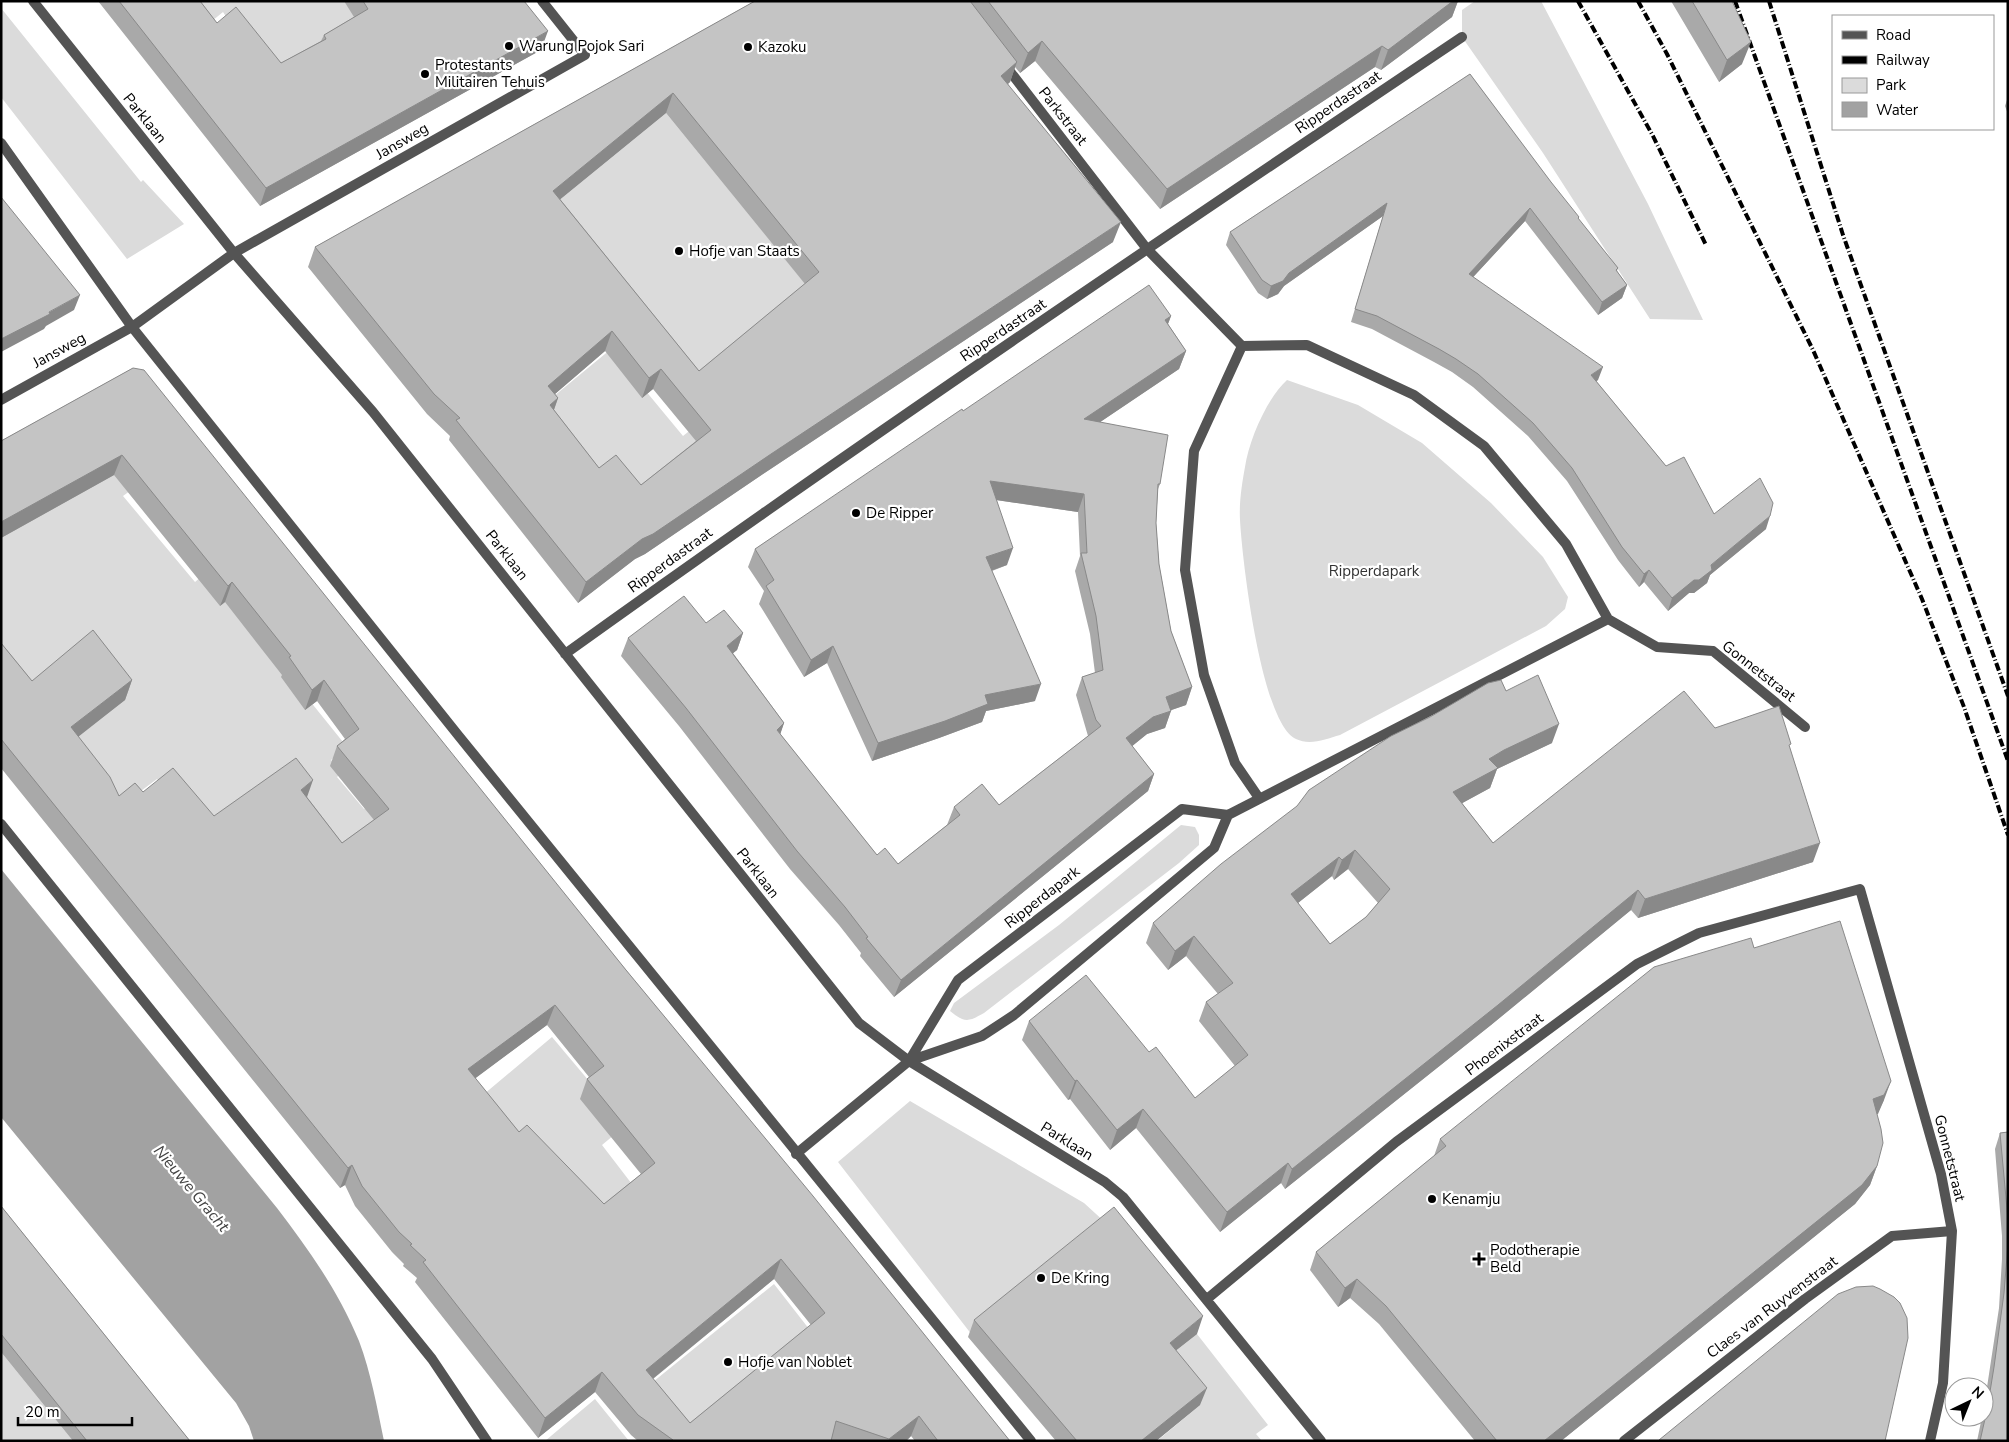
<svg xmlns="http://www.w3.org/2000/svg" width="2009" height="1442" font-family="'Nunito Sans',sans-serif">
	<rect width="100%" height="100%" fill="#fff"/>
	<path fill="#dbdbdb" d="M196 1H390L278 95 223 12 212 21Z
		M1475 1H1541L1648 204 1703 320 1650 319 1543 153 1462 37V10Z
		M1 8 141 182 143 180 184 224 127 259 1 97Z
		M666 113 812 292 692 391 546 211Z
		M611 349 683 436 713 412 735 438 637 502 591 499 525 420Z
		M1287 380 1358 405 1422 443 1491 503 1543 557 1568 597 1565 609 1546 626 1340 735C1326 739 1310 746 1296 739 1261 723 1242 558 1240 520 1239 503 1242 483 1245 467 1249 440 1267 398 1287 380Z
		M117 468 134 488 123 496 195 582 216 564 260 639 347 747 331 760 342 772 337 777 364 809 380 795 435 893 221 858 157 779 114 811 64 709 1 675V536Z
		M1181 825 1195 827 1199 835V845L1179 863 984 1013C968 1022 965 1023 950 1011L954 1003 1059 925Z
		M552 1037 626 1125 602 1145 648 1205 538 1310 471 1105Z
		M910 1101 1084 1203 1107 1224 972 1335 838 1162Z
		M774 1284 813 1334 684 1441 643 1390Z
		M1197 1334 1268 1425 1256 1434 1262 1441H1157L1200 1405 1164 1360Z
		M1 1352 73 1441H1Z
		M595 1399 629 1441H545Z"/>
	<path fill="#a2a2a2" d="M1 869 277 1208C309 1250 339 1292 359 1341 371 1373 377 1407 384 1441H254L249 1426 236 1403 1 1117Z"/>
	<g fill="none" stroke-linecap="round" stroke-linejoin="round">
		<path stroke="#545454" stroke-width="10" d="M33 1 234 253 373 412 859 1023 909 1061 1105 1182 1123 1197 1321 1441
			M1005 65 1147 249 1242 346 1307 345 1414 395 1484 446 1566 544 1608 619
			M1 143 132 327 458 735 1031 1441
			M1242 346 1194 451 1185 570 1204 675 1235 763 1259 798
			M1 400 132 327 234 253 585 55 542 1
			M1608 619 1657 647 1713 651 1805 727
			M565 654C860 442 1161 239 1462 37
			M1 824 432 1359 487 1441
			M909 1061 982 1036 1014 1015 1214 848 1228 815
			M796 1154 909 1061 958 980 1182 809 1228 815 1608 619
			M1207 1299 1396 1142 1637 964 1699 933 1860 889 1941 1174 1952 1231 1943 1383 1930 1441
			M1624 1441 1805 1299 1892 1236 1952 1231"/>
		<path stroke="#000" stroke-width="4" stroke-dasharray="8 2.5 1 2.5" stroke-linecap="butt" d="M1578 1 1653 136 1706 245
			M1638 1 1667 54 1813 350 1922 599 1964 707 2008 835
			M1735 1 2008 761
			M1769 1 1843 235 2008 696"/>
	</g>
	<path fill="#a9a9a9" fill-rule="evenodd" d="M98 1H200L217 23 281 63 321 41 324 35 354 17 344 1H524L541 50 260 206Z
		M755 1H1458L1452 17 1381 70 1375 67 1160 209 1035 61 1020 73 1015 67 1010 82 1008 84 1113 242 763 474 645 554 635 559 578 603 449 440 450 436 427 414 308 267 315 247ZM666 113 805 284 699 371 560 199ZM605 351 642 398 653 389 696 441 641 485 599 468 554 410 558 398 555 394Z
		M1671 1H1732L1742 64 1719 82Z
		M1470 74 1578 219 1618 268 1617 271 1627 285 1622 298 1598 315 1525 221 1473 277 1598 380 1596 381 1666 466 1714 514 1766 529 1710 575 1707 583 1694 593H1689L1668 611 1644 582 1639 587 1618 560 1567 481 1528 436 1473 387 1452 372 1434 362 1372 329 1351 322 1383 216 1284 286 1278 294 1267 299 1258 293 1226 245 1230 232Z
		M2008 97V114L2005 106Z
		M1171 316 1168 324 1186 351 1179 369 1100 422 1160 484 1158 489 1156 523 1159 564 1171 631 1192 687 1186 705 1171 710 1165 728 1147 734 1132 746 1154 774 1148 791 894 997 860 956 861 953 839 925 790 869 679 726 621 656 628 638 706 623 743 633 737 650 733 653 784 723 780 734 877 855 898 864 947 825 954 807 999 805 1088 736 1076 695 1082 677 1095 673 1090 634 1075 571 1080 556 1078 512 996 500 1007 565 992 571 1035 701 986 711 982 722 939 738 872 761 827 663 804 677 759 604 764 591 748 567 755 549 963 411Z
		M133 368 626 970 1010 1441H915L911 1436 906 1441H638L631 1435 595 1392 538 1438 415 1282 417 1278 403 1266 404 1264 392 1252 355 1206 345 1185 340 1188 1 768V643L32 681 132 680 125 700 78 736 119 796 143 792 214 816 307 797 342 843 374 820 330 766 337 746 345 739 317 701 305 710 281 677 282 675 225 602 220 606 114 475 1 538V441ZM547 1025 589 1077 587 1079 580 1099 641 1174 604 1204 519 1132 475 1078ZM774 1279 811 1325 690 1423 653 1379Z
		M1506 691 1552 743 1497 769 1490 788 1462 803 1493 843 1715 728 1790 748 1813 862 1638 918 1631 910 1491 1025 1285 1189 1281 1183 1220 1232 1136 1128 1110 1150 1070 1099 1068 1100 1022 1040 1029 1021 1149 1052 1195 1098 1235 1066 1199 1021 1206 1002 1218 994 1186 956 1168 970 1146 943 1153 923ZM1348 869 1378 903 1366 917 1330 944 1298 903 1332 876 1334 880Z
		M1754 948 1884 1100 1877 1114V1166L1870 1185 1855 1204 1561 1441H1475L1379 1324 1350 1298 1338 1307 1310 1270 1316 1252 1434 1156 1440 1139Z
		M2008 1132V1441H1977L1982 1417H1984V1407L1999 1308 2002 1259V1236L1995 1149 2000 1133Z
		M1 1206 190 1441H73L1 1352Z
		M974 1320 1197 1334 1176 1350 1200 1405 1156 1441H1056L968 1337Z"/>
	<path fill="#898989" d="M1453 1H1458L1452 17 1381 70 1388 50Z
		M548 31 541 50 260 206 266 188Z
		M1042 41 1035 61 1020 73 1028 53Z
		M1751 42 1742 64 1719 82 1727 60Z
		M1382 46 1375 67 1160 209 1167 189Z
		M1017 62 1010 82 994 96 1001 76Z
		M673 93 666 113 546 211 553 191Z
		M1387 203 1383 216 1284 286 1278 294 1267 299 1271 286 1289 273Z
		M1530 208 1525 221 1464 287 1469 274Z
		M1121 222 1113 242 763 474 645 554 635 559 578 603 586 582 642 539Z
		M1627 285 1622 298 1598 315 1602 302Z
		M80 295 74 310 46 326 44 329 1 352V339Z
		M1171 316 1164 334 1165 320Z
		M612 331 605 351 541 406 548 386Z
		M1186 351 1179 369 1078 437 1084 419Z
		M1603 367 1598 380 1587 388 1591 375Z
		M661 369 653 389 642 398 649 378Z
		M558 398 551 418 550 405Z
		M122 455 114 475 1 538V522Z
		M990 481 1084 494 1078 512 983 498Z
		M1770 516 1766 529 1710 575 1707 583 1694 593H1689L1668 611 1672 598Z
		M1013 548 1007 565 979 575 986 557Z
		M1649 570 1644 582 1639 587 1644 574Z
		M232 582 225 602 220 606 228 586Z
		M743 633 737 650 721 663 727 646Z
		M833 646 827 663 804 677 811 660Z
		M132 680 125 700 64 748 71 727Z
		M324 680 317 701 305 710 312 690Z
		M1041 684 1035 701 986 711 982 722 939 738 872 761 878 743 985 695Z
		M1192 687 1186 705 1160 714 1166 697Z
		M1171 711 1165 728 1147 734 1120 756 1126 738 1153 717Z
		M784 723 778 741 777 730Z
		M1559 724 1552 743 1497 769 1490 788 1446 812 1453 792 1489 759 1504 750Z
		M1154 774 1148 791 894 997 901 980Z
		M313 780 306 800 301 790Z
		M1820 843 1813 862 1638 918 1645 899Z
		M1355 850 1348 869 1334 880 1342 860Z
		M1339 857 1332 876 1284 914 1291 894Z
		M1638 890 1631 910 1491 1025 1285 1189 1292 1169Z
		M1194 936 1186 956 1168 970 1175 951Z
		M555 1005 547 1025 461 1089 468 1069Z
		M1077 1080 1070 1099 1068 1100 1075 1081Z
		M1891 1081 1884 1100 1878 1114 1866 1118 1873 1099Z
		M1143 1109 1136 1128 1110 1150 1117 1130Z
		M1288 1163 1281 1183 1220 1232 1227 1212Z
		M352 1165 345 1185 340 1188 348 1168Z
		M1877 1166 1870 1185 1855 1204 1561 1441H1544Z
		M781 1259 774 1279 639 1390 646 1370Z
		M1357 1279 1350 1298 1338 1307 1345 1288Z
		M1203 1316 1197 1334 1164 1360 1170 1343Z
		M602 1372 595 1392 538 1438 545 1418Z
		M1207 1388 1200 1405 1156 1441H1141Z
		M919 1416 911 1436 906 1441H889V1439Z"/>
	<path fill="#c4c4c4" stroke="#898989" fill-rule="evenodd" d="M119 1H200L217 23 236 7 281 63 326 39 324 35 368 9 363 1H524L548 31 266 188Z
		M755 1H970L1017 62 1001 76 1121 222 771 454 653 534 642 539 586 582 456 420 460 418 434 394 315 247ZM673 93 819 272 699 371 553 191ZM612 331 649 378 661 369 711 430 641 485 616 455 599 468 550 405 558 398 548 386Z
		M988 1H1453L1388 50 1382 46 1167 189 1042 41 1028 53Z
		M1692 1H1732L1751 42 1727 60Z
		M1470 74 1551 182 1579 217 1578 218 1618 268 1616 270 1627 285 1602 302 1530 208 1469 274 1603 367 1591 375 1666 466 1684 457 1714 514 1760 478 1773 503 1770 516 1711 565 1712 570 1699 580H1694L1672 598 1649 570 1644 574 1622 547 1572 468 1533 423 1478 374 1456 359 1439 349 1377 316 1355 309 1387 203 1289 273 1283 281 1271 286 1262 280 1230 232Z
		M1 197 80 295 49 312 50 314 1 339Z
		M1149 285 1171 316 1165 320 1186 351 1084 419 1168 435 1160 484H1158L1156 523 1159 564 1171 631 1192 687 1166 697 1171 711 1153 717 1126 738 1154 774 901 980 866 938 868 937 845 907 797 851 686 708 628 638 684 596 706 623 724 610 743 633 727 646 784 723 777 730 877 855 885 848 898 864 960 815 954 807 982 784 999 805 1101 726 1096 720 1082 677 1103 670 1096 616 1081 553H1087L1084 494 990 481 1013 548 986 557 1041 684 985 695 988 704 945 721 878 743 833 646 811 660 766 586 774 580 755 549 962 409 963 411Z
		M133 368 144 370 626 970 813 1196 1010 1441H938L919 1416 889 1439 836 1421 831 1441H672L673 1440 638 1415 602 1372 545 1418 423 1262 426 1260 410 1245 412 1244 399 1232 362 1186 352 1165 348 1168 1 739V643L32 681 93 630 132 680 71 727 110 777 119 796 135 783 143 792 173 768 214 816 296 758 313 780 301 790 342 843 389 809 337 746 359 729 324 680 312 690 289 657 291 656 232 582 228 586 122 455 1 522V441ZM555 1005 604 1066 587 1079 655 1163 604 1204 527 1125 519 1132 468 1069ZM781 1259 825 1313 690 1423 646 1370Z
		M1538 675 1559 724 1504 750 1489 759 1498 768 1453 792 1493 843 1684 691 1715 728 1779 706 1791 744 1789 745 1820 843 1645 899 1638 890 1498 1005 1292 1169 1288 1163 1227 1212 1143 1109 1117 1130 1077 1080 1075 1081 1029 1021 1086 975 1149 1052 1156 1047 1195 1098 1248 1055 1206 1002 1233 983 1194 936 1175 951 1153 923 1221 864 1297 806 1309 790 1391 736 1430 717 1488 683 1501 680 1506 691ZM1355 850 1390 889 1366 917 1330 944 1291 894 1339 857 1342 860Z
		M1840 921 1891 1081 1884 1095 1873 1099 1881 1129 1883 1143 1877 1166 1862 1185 1544 1441H1497L1386 1306 1357 1279 1345 1288 1316 1252 1446 1146 1440 1139 1654 967 1751 938 1754 948Z
		M2008 1132V1220L2000 1133Z
		M1 1206 190 1441H87L1 1334Z
		M1114 1207 1203 1316 1170 1343 1207 1388 1141 1441H1077L974 1320Z
		M2008 1227V1441H1980L1987 1410 1994 1367 2004 1293 2008 1244Z
		M1873 1286 1880 1289 1894 1297 1900 1303 1907 1318 1908 1338 1885 1441 1659 1440 1838 1294 1856 1287Z"/>
	<g fill="#000" stroke="#fff" stroke-width="2">
		<circle cx="509" cy="46" r="5"/>
		<circle cx="748" cy="47" r="5"/>
		<circle cx="425" cy="74" r="5"/>
		<circle cx="679" cy="251" r="5"/>
		<circle cx="856" cy="513" r="5"/>
		<circle cx="1432" cy="1199" r="5"/>
		<path d="M1476.5 1251.5h5v5h5v5h-5v5h-5v-5h-5v-5h5z"/>
		<circle cx="1041" cy="1278" r="5"/>
		<circle cx="728" cy="1362" r="5"/>
	</g>
	<g text-anchor="middle" stroke-width="4.5" stroke-linejoin="round" paint-order="stroke">
		<g font-size="15" fill="#000" stroke="#fff" text-anchor="start">
			<text x="519" y="51">Warung Pojok Sari</text>
			<text x="758" y="52">Kazoku</text>
			<text x="435" y="70">Protestants<tspan x="435" dy="17">Militairen Tehuis</tspan></text>
			<text x="689" y="256">Hofje van Staats</text>
			<text x="866" y="518">De Ripper</text>
			<text x="1442" y="1204">Kenamju</text>
			<text x="1490" y="1255">Podotherapie<tspan x="1490" dy="17">Beld</tspan></text>
			<text x="1051" y="1283">De Kring</text>
			<text x="738" y="1367">Hofje van Noblet</text>
		</g>
		<g font-size="15" fill="#000" stroke="#fff">
			<text transform="translate(1338 102) rotate(-34)" y="5">Ripperdastraat</text>
			<text transform="translate(1063 116) rotate(52)" y="5">Parkstraat</text>
			<text transform="translate(145 118) rotate(51)" y="5">Parklaan</text>
			<text transform="translate(402 141) rotate(-30)" y="5">Jansweg</text>
			<text transform="translate(1003 330) rotate(-34)" y="5">Ripperdastraat</text>
			<text transform="translate(59 350) rotate(-29)" y="5">Jansweg</text>
			<text transform="translate(507 555) rotate(52)" y="5">Parklaan</text>
			<text transform="translate(670 560) rotate(-36)" y="5">Ripperdastraat</text>
			<text transform="translate(1759 671) rotate(38)" y="5">Gonnetstraat</text>
			<text transform="translate(758 873) rotate(52)" y="5">Parklaan</text>
			<text transform="translate(1042 897) rotate(-38)" y="5">Ripperdapark</text>
			<text transform="translate(1504 1044) rotate(-37)" y="5">Phoenixstraat</text>
			<text transform="translate(1067 1141) rotate(32)" y="5">Parklaan</text>
			<text transform="translate(1950 1158) rotate(76)" y="5">Gonnetstraat</text>
			<text transform="translate(1772 1307) rotate(-37)" y="5">Claes van Ruyvenstraat</text>
		</g>
		<g font-size="15" fill="#323232" stroke="#fff">
			<text x="1374" y="576">Ripperdapark</text>
		</g>
		<g font-size="16" font-style="italic" fill="#434343" stroke="#fff">
			<text transform="translate(192 1188) rotate(50)" y="6">Nieuwe Gracht</text>
		</g>
	</g>
	<rect width="2009" height="1442" fill="none" stroke="#000000" stroke-width="5"/>
	<rect x="1832" y="15" width="162" height="115" fill="#ffffff" stroke="#999999"/>
	<rect x="1842" y="31" width="25" height="8" fill="#545454" stroke="#999999"/>
	<text x="1876" y="40" font-size="15" fill="#000000">Road</text>
	<rect x="1842" y="56" width="25" height="8" fill="#000000" stroke="#999999"/>
	<text x="1876" y="65" font-size="15" fill="#000000">Railway</text>
	<rect x="1842" y="78" width="25" height="15" fill="#dbdbdb" stroke="#999999"/>
	<text x="1876" y="90" font-size="15" fill="#000000">Park</text>
	<rect x="1842" y="102" width="25" height="15" fill="#a2a2a2" stroke="#999999"/>
	<text x="1876" y="115" font-size="15" fill="#000000">Water</text>
	<g transform="translate(1969 1402) rotate(43)"><circle r="24" fill="#ffffff" stroke="#999999"/>
	<path d="M0-4L9 19L0 12L-9 19Z" fill="#000000"/>
	<text y="-8" font-size="14" font-weight="bold" text-anchor="middle" fill="#000000">N</text>
	</g>
	<path d="M18 1417v8h114v-8" fill="none" stroke="#000000" stroke-width="2.5"/>
	<text x="25" y="1417" font-size="15" fill="#000000" stroke="#ffffff" stroke-width="4" paint-order="stroke">20 m</text>
</svg>
